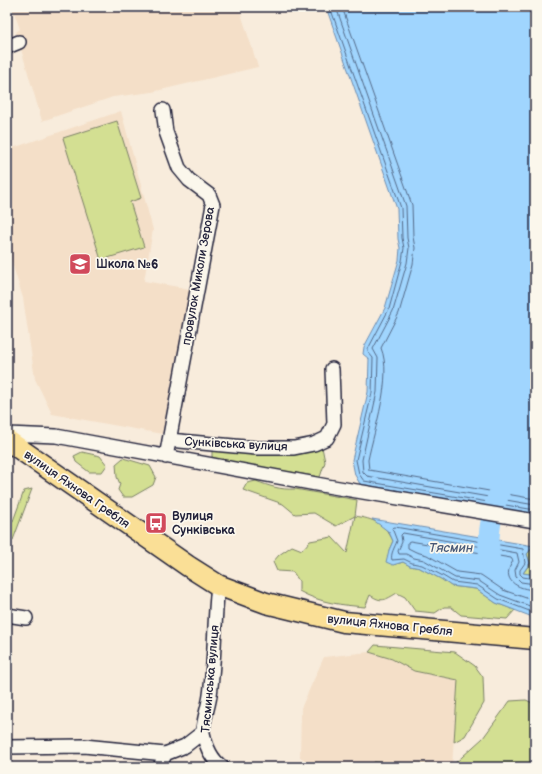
<svg xmlns="http://www.w3.org/2000/svg" width="542" height="774" font-family="'Balsamiq Sans',sans-serif">
	<rect width="100%" height="100%" fill="#f8ecdc"/>
	<filter id="ink" filterUnits="userSpaceOnUse"><feTurbulence type="fractalNoise" baseFrequency=".025" numOctaves="2"/><feDisplacementMap in="SourceGraphic" scale="8" xChannelSelector="R" yChannelSelector="G"/><feConvolveMatrix kernelMatrix="1 2 1 2 8 2 1 2 1" color-interpolation-filters="sRGB"/></filter>
	<g filter="url(#ink)">
		<path fill="#f4dfc8" d="M12 7H239L258 67 152 92 113 97 42 121 16 32 20 29Z
			M121 111 153 230 144 281 190 289 162 434 52 414 35 379 23 298 7 247V150Z
			M369 652 392 659 414 671 458 680 452 766 374 762 373 767H316L300 757 301 708 324 657Z"/>
		<path fill="#d3df92" stroke="#7a8066" d="M117 121 141 198 130 202 144 247 101 260 63 138Z
			M322 447 325 462 320 477 225 461 212 457V449Z
			M82 452 100 456 107 465 102 472H89L76 462 74 456Z
			M123 458 150 466 156 477 153 485 132 497H123L118 490 120 484 117 477 116 464Z
			M256 481C269 486 280 490 295 489L357 500 355 516C373 519 385 523 393 541L389 550 394 565 403 562 410 566 420 568 441 579 451 586 476 589 496 603 515 610 507 619 461 615 451 607H444L435 613 415 611 405 597 397 593C385 600 382 603 370 595L365 607C342 605 320 603 299 591V581L293 572 277 571 273 562 279 555 292 546 302 550 310 541 332 537 347 553 355 516 336 526 314 513 295 514 283 504 243 490 247 483Z
			M32 489 13 540 7 538V520L13 521 24 491Z
			M534 546 535 547V575L523 573 530 564 527 554Z
			M375 645 455 652 475 666 483 677 484 703 465 736 454 742 458 680 414 671 392 659 369 652Z
			M526 700 535 704V767H373L374 762 452 766 483 738 510 701Z"/>
		<path fill="#a0d5fe" stroke="#6e8db0" d="M326 7H535V514L360 484 355 475 352 460 368 392 369 359 363 354 364 347 385 308 399 260 400 248 398 239 397 209Z
			M372 519 534 546 527 554 530 563 523 573 535 575V636L530 616 496 603 476 589 451 586 441 579 420 568 410 566 403 562 393 565 386 562 389 550 393 541 389 532Z"/>
		<g fill="none" stroke-linecap="round" stroke-linejoin="round">
			<path stroke="#546a89" stroke-width="1" d="M330 7 401 208 402 238 404 248 402 261 389 309 368 349V352L373 358 372 393 356 460 359 474 364 481 535 510
				M336 7 406 206 407 238 409 248 407 263 393 311 373 349 378 358 377 392 362 460 363 472 367 476 535 505
				M342 7 412 205 413 237 415 248 413 264 399 313 381 348C393 377 374 430 368 460L369 470 535 499
				M535 579 523 577 520 574V570L525 563 523 549 395 527 392 528 397 541C395 547 390 554 392 560L404 559 412 563 422 565 443 576 453 582 477 585 498 599 532 612 535 617
				M535 584 521 582 516 577 515 570 519 562 517 553 403 533 401 535 402 542 398 551 399 554H406L414 558 424 560 455 578 479 581 500 595 535 608
				M535 590C517 589 500 580 513 561L511 558 410 541 408 542V548L416 552 427 555 457 572 481 575 503 590 535 601"/>
			<path stroke="#a0d5fe" stroke-width="21" d="M491 567C486 545 490 514 499 494"/>
			<g stroke="#22223b" stroke-width="16">
				<path id="street" d="M7 47 19 42
					M163 110 166 132 179 168 189 180 209 195 213 205 166 457
					M7 434 56 436 327 486 535 521
					M169 440 256 448H294L314 444 327 438 334 424 332 369
					M218 585C214 621 215 658 210 695 209 705 202 724 203 733 206 747 211 759 222 767
					M7 615 26 618
					M7 747 84 746 165 754 185 746 203 732
					M160 767 165 754"/>
			</g>
			<g stroke="#22223b" stroke-width="23">
				<path id="primary" d="M7 440 188 566 218 585 266 603 344 622 535 639"/>
			</g>
			<use href="#street" stroke="#fbf7ec" stroke-width="13"/>
			<use href="#primary" stroke="#fadf96" stroke-width="20"/>
		</g>
	</g>
	<defs>
		<g id="school-square" transform="scale(1.15)"><rect x="-9" y="-9" width="18" height="18" rx="4" fill="#d1495b" stroke="#fbf7ec"/><path d="M0-5L7-2L0 1L-7-2ZM-4 1L0 2.5L4 1V4Q0 6-4 4Z" fill="#fff"/></g>
		<g id="bus-square" transform="scale(1.15)"><rect x="-9" y="-9" width="18" height="18" rx="4" fill="#d1495b" stroke="#fbf7ec"/><path d="M-5-6H5V4H4V6H2V4H-2V6H-4V4H-5ZM-3.5-4V0h7V-4ZM-3.5 1.2v1.5H-2V1.2ZM2 1.2v1.5H3.5V1.2Z" fill="#fff"/></g>
	</defs>
	<g fill-rule="evenodd">
		<use href="#school-square" x="80" y="264"/>
		<use href="#bus-square" x="156" y="523"/>
	</g>
	<g text-anchor="middle" stroke-width="3.5" stroke-linejoin="round" paint-order="stroke">
		<g font-size="12" font-weight="bold" fill="#22223b" stroke="#fbf7ec" text-anchor="start">
			<text x="96" y="268">Школа №6</text>
			<text x="172" y="520">Вулиця<tspan x="172" dy="14">Сунківська</tspan></text>
		</g>
		<g font-size="12" fill="#22223b" stroke="#fbf7ec">
			<text transform="translate(198 276) rotate(-80)" y="4">провулок Миколи Зерова</text>
			<text transform="translate(236 444) rotate(3)" y="4">Сунківська вулиця</text>
			<text transform="translate(77 489) rotate(35)" y="4">вулиця Яхнова Гребля</text>
			<text transform="translate(390 625) rotate(6)" y="4">вулиця Яхнова Гребля</text>
			<text transform="translate(210 679) rotate(-85)" y="4">Тясминська вулиця</text>
		</g>
		<g font-size="13" font-style="italic" fill="#485876" stroke="#fbf7ec">
			<text x="451" y="552">Тясмин</text>
		</g>
	</g>
	<rect width="542" height="774" fill="none" stroke="#fbf7ec" stroke-width="24"/>
	<rect x="12" y="12" width="518" height="750" fill="none" stroke="#22223b" stroke-width="1.5" filter="url(#ink)"/>
</svg>
